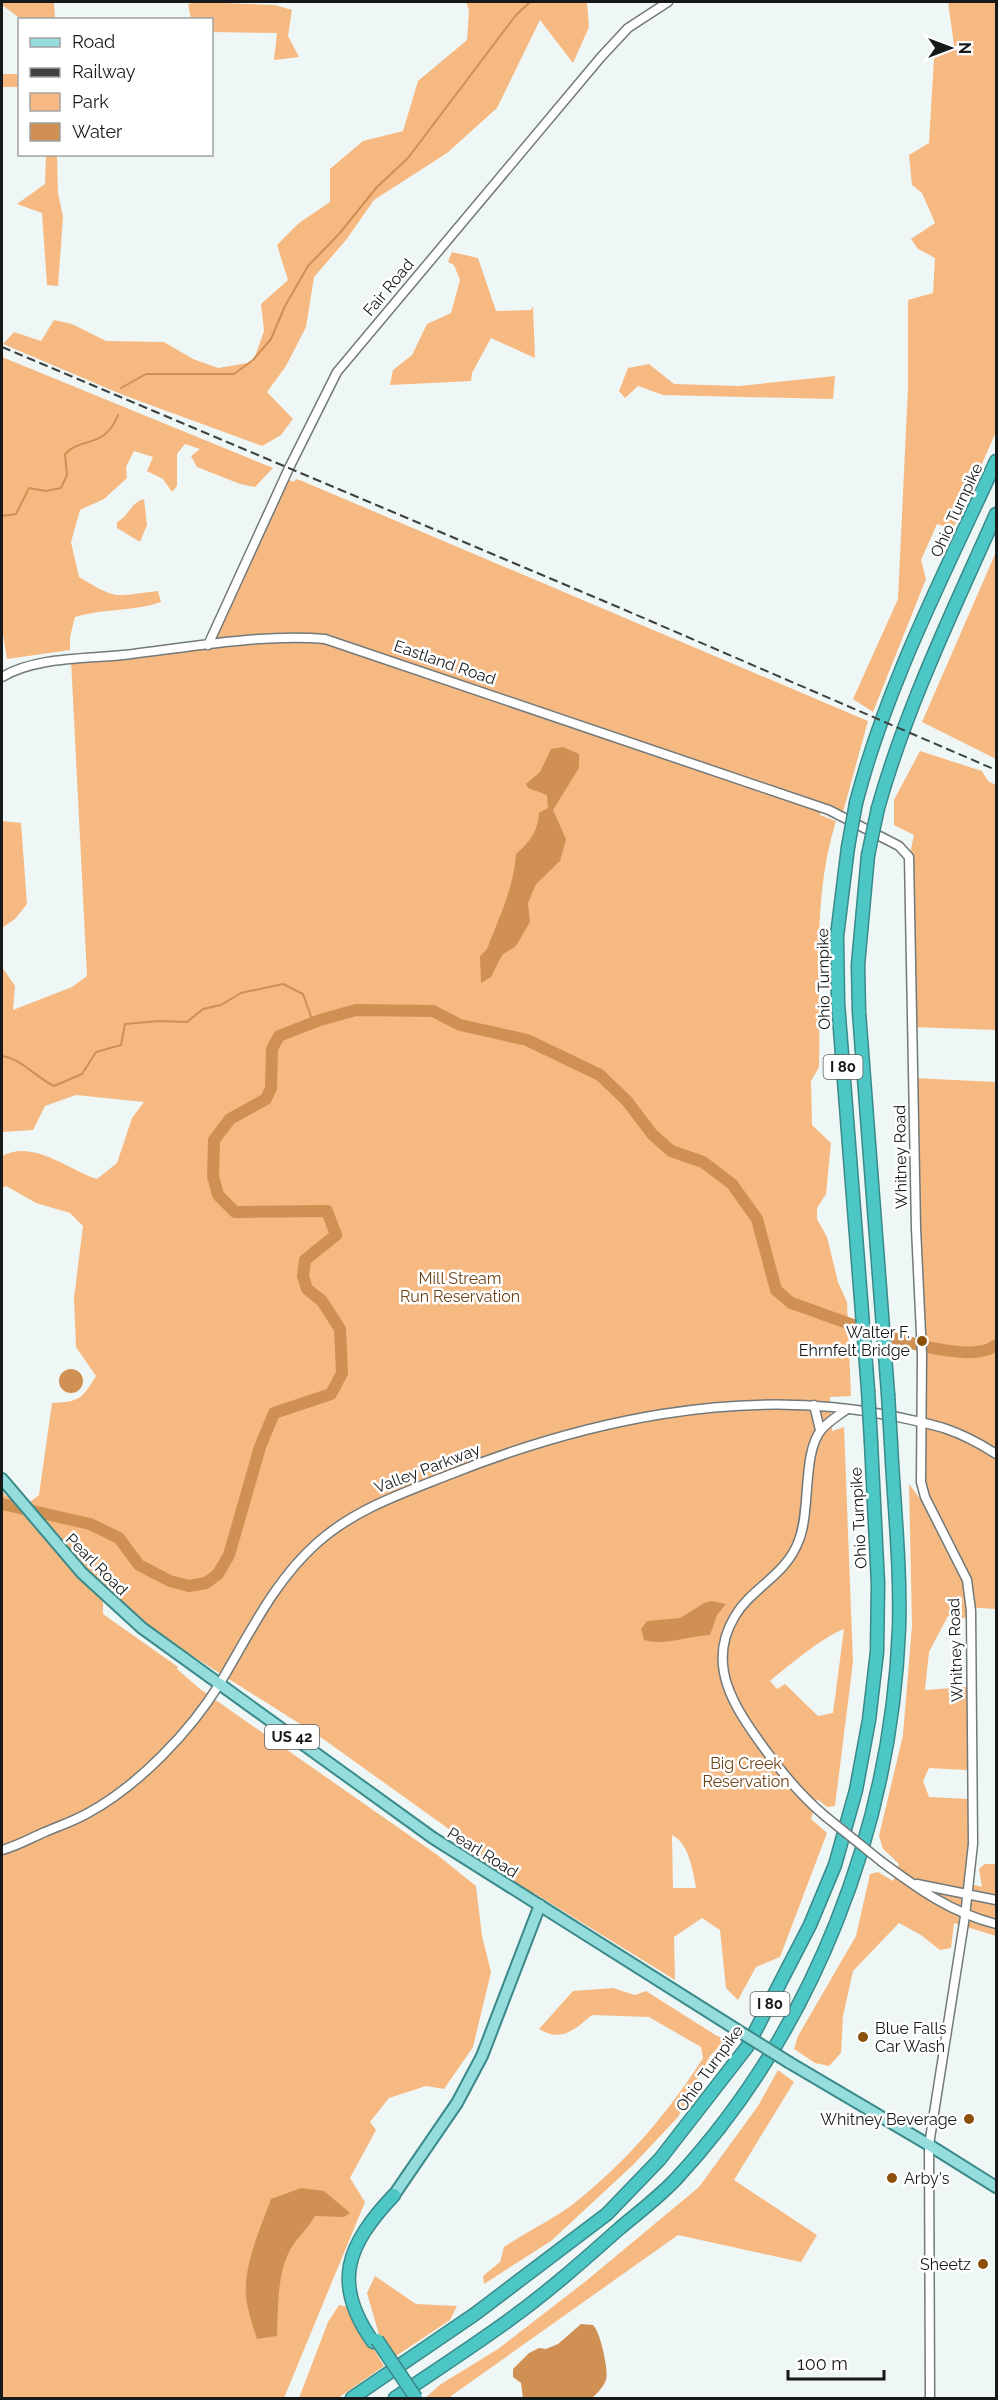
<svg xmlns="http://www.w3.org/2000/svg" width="998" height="2400" font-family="Raleway,sans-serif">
	<rect width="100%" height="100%" fill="#eef7f6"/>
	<path fill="#f7b982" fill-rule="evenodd" d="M2 2H54L55 19H21L2 5Z
		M197 2 275 5 292 10 288 36 299 57 274 60 277 33 212 32V20L191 19 188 4Z
		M466 2H587L589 27 573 63 540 20 497 108 447 153 374 200 346 240 314 277 306 327 286 366 267 392 293 419 281 435 262 446 123 395 3 344 14 332 41 341 54 320 72 324 106 341 164 342 193 359 218 368 253 362 264 331 261 304 288 280 277 245 299 223 330 202V169L363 141 403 131 418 81 467 40 469 10Z
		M948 2H996V432L953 529 937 524 921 560 926 579 873 712 853 699 898 599 908 388V300L933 293 935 258 918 249 911 239 935 223 922 193 912 185 909 155 929 143 934 58 954 45Z
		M2 74H19V87H2Z
		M46 155H57L58 193 63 217 58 286 47 285 42 213 17 204 45 184Z
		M452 252 478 258 496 311 531 310 533 306 535 358 491 338 472 373 471 381 390 385 393 370 412 355 427 324 451 313 460 280 454 265 448 262Z
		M2 357 273 468 255 487 240 484 197 467 191 456 200 449 185 444 177 454V486L172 492 163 479 147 471 153 457 134 451 126 467 127 478 104 499 80 510 71 542 79 577C119 601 113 596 158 591L161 602C133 612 103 608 75 617L70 637V650L7 659 2 628Z
		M649 364 674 384 739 386 835 376 833 399 663 395 638 386 625 398 619 391 628 368Z
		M284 478 294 482 296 479 302 481 868 721 843 812 817 803 821 809 820 815 836 821C811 901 821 984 819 1067L811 1081 812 1125 831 1143 826 1194 817 1208V1219L827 1237 838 1282 847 1302 851 1396 830 1397 832 1431 844 1427 853 1662 835 1806 827 1807 817 1799 811 1819 827 1833 780 1957 756 1967 738 2000 726 1988 720 1930 702 1918 674 1937 675 1980 534 1893 526 1900 485 1874 453 1832 319 1736 142 1624 103 1595V1614L178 1667 177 1669 200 1689 436 1854 476 1886 482 1936 491 1972 473 2047 444 2089 426 2086 389 2098 370 2122 376 2130 350 2178 365 2202 284 2398H2V1491L6 1496H18L26 1505 39 1495 52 1403C79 1402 82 1399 96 1376L76 1347 74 1298 83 1226 70 1213 36 1203 6 1186 2 1188V1156C33 1139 67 1169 97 1179L117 1163 132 1118 144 1102 76 1095 45 1106 33 1130 2 1132V967L15 986 13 1010 72 987 87 976 71 660 206 646ZM844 1629 833 1713 818 1716 785 1684 777 1689 770 1681C788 1666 824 1636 844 1629ZM672 1835C689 1843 693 1871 696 1888H673Z
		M144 499 147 525 140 542 117 528V522C129 516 131 502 144 499Z
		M996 552V759L922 722Z
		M920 751 982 771 988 781 996 785V1030L912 1027 911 849 914 835 894 825V800Z
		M2 821 21 823 27 904 15 919 2 928V935Z
		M913 1078 996 1082V1609L966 1607V1618L948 1616 929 1652 925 1690 967 1687V1770L929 1768 923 1781 929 1797 968 1799V1805L972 1806 968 1883 982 1887 979 1869 985 1864H996V1936L954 1923 951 1948 940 1950 921 1935 899 1923 853 1971 843 2016 841 2053 829 2066 815 2063 794 2049 798 2036 856 1936 870 1874 878 1872 893 1881 899 1864 883 1849 879 1836 903 1735 912 1625 909 1484 921 1500Z
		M613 1988 635 1995 646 1991 717 2036 727 2039 710 2056 678 2117 633 2165 551 2241 484 2284 483 2276 500 2262 504 2247C527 2231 555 2219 577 2201 628 2160 668 2113 703 2058L701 2047 649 2017 592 2015C575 2029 562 2043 539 2029L573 1991Z
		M778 2070 794 2082 734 2180 817 2235 801 2262 678 2235 451 2396 452 2398H425L441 2384 498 2349 586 2281 699 2187 758 2106Z
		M375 2276 416 2304 457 2306 450 2320 393 2358 380 2338 367 2293Z
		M339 2305 348 2307 384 2366 338 2398H299L328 2322Z"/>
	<path fill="#d09053" d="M563 747 579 754V768L553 810 566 839 560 861 536 884 528 903 530 922 516 946 502 955 491 977 481 983 480 956 487 949C499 918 514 887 516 854 530 842 538 831 539 813L548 808 547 795 528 788 526 784 540 772 551 749Z
		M59 1381a12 12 0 1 1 24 0a12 12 0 1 1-24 0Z
		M712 1601 726 1604 717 1615 710 1635C688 1636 664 1646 644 1640L641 1629 647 1621 680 1618 706 1602Z
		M301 2188 324 2191 350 2213 344 2217 315 2216C308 2229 294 2240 288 2254 277 2278 278 2310 277 2336L257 2339C252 2323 244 2301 246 2284 247 2258 262 2224 271 2199Z
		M581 2324 593 2325C600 2331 609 2370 606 2380 604 2386 597 2394 592 2398H523L521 2383 513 2377V2369L529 2353 539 2348 546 2349 558 2344Z"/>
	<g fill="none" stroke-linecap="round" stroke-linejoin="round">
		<path stroke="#d09053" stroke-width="2" d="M121 388 146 374H234L253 360 271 339 285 306 308 266 339 234 377 187 408 158 516 15 530 2
			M2 516 16 514 29 488 46 491 61 488 67 475 65 454C82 436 104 450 118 415
			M2 1056C22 1059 35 1077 54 1086L82 1074 96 1052 121 1045 125 1024 159 1021 187 1022 203 1009 221 1005 241 993 283 984 303 994 313 1022"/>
		<path stroke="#d09053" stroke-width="12" d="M2 1504 90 1524 119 1538 139 1565 170 1581 189 1586 206 1583 218 1574 229 1555 260 1447 274 1413 331 1394 342 1373 340 1329 322 1301 307 1289 303 1276 305 1260 336 1235 327 1211 235 1212 218 1195 213 1176 214 1140 230 1119 266 1099 271 1088 272 1049 279 1036 320 1020 356 1010 433 1011 460 1025 527 1040 600 1075 627 1101 652 1134 671 1151 703 1162 732 1184 757 1219 776 1290 791 1303C832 1316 964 1372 996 1345"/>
		<g stroke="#727979" stroke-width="11">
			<path id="minor" d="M208 645 289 468 337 372 601 57 628 28 668 2
				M2 677C35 657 85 659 123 655 185 648 264 633 325 639L829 810 899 846 909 857 916 1228 922 1355 921 1482 925 1497 967 1580 971 1611 973 1844 965 1916 929 2145 930 2398
				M814 1405 820 1430
				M825 1816C801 1796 782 1773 764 1748 735 1708 705 1665 735 1616 752 1587 786 1576 799 1540 811 1510 802 1451 822 1429 829 1421 839 1415 847 1409
				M2 1850C17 1846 31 1838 45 1832 59 1826 74 1821 88 1813 138 1786 191 1731 220 1683 249 1635 274 1581 317 1543 354 1510 400 1494 446 1476 583 1421 740 1386 887 1415 933 1424 956 1428 996 1454
				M882 1862C920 1890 950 1912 996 1924
				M917 1884 996 1900"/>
		</g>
		<g stroke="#3a8a89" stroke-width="14">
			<path id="major" d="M2 1479 82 1573 142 1628 433 1838 734 2028
				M790 2063 929 2145 996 2187
				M394 2195 457 2103 482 2056 540 1905"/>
		</g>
		<g stroke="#3a8a89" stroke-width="15">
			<path id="highway" d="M856 803C887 683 945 573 996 461
				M878 808C907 705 953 611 996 514
				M848 847 837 936 838 1003 868 1390
				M868 855 858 965 859 1012 888 1394
				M373 2342C331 2283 347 2245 394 2195
				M352 2398 475 2314 607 2214 660 2159 747 2047 810 1925 835 1865 856 1790 869 1720 877 1652 878 1584 871 1442
				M395 2398C433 2372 472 2347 509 2320 548 2292 584 2260 620 2228 639 2212 659 2197 676 2179 813 2031 891 1829 899 1629 901 1568 894 1505 891 1444"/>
		</g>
		<use href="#minor" stroke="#fff" stroke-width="8"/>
		<use href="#major" stroke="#94dddc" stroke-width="10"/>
		<use href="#highway" stroke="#4dc7c5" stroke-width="12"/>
		<path stroke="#3d4141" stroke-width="2" stroke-dasharray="9 4.5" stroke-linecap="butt" d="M2 347 618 607 996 770"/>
		<g stroke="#727979" stroke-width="11" stroke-linecap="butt">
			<path id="minor-bridge" d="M825 1816 882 1862"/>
		</g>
		<g stroke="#3a8a89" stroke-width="14" stroke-linecap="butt">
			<path id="major-bridge" d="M734 2028 790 2063"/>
		</g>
		<g stroke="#3a8a89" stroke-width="15" stroke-linecap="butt">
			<path id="highway-bridge" d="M848 847 856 803
				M868 855 878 808
				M868 1390 871 1442
				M888 1394 891 1444
				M377 2340 416 2398"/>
		</g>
		<use href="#minor-bridge" stroke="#fff" stroke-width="8"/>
		<use href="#major-bridge" stroke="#94dddc" stroke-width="10"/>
		<use href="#highway-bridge" stroke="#4dc7c5" stroke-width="12"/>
	</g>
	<g fill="#8a4f09" stroke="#fff" stroke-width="2">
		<circle cx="922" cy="1341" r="6"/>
		<circle cx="863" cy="2037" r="6"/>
		<circle cx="969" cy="2119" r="6"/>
		<circle cx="892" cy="2178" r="6"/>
		<circle cx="983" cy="2264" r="6"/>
	</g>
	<g text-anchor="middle" stroke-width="5" stroke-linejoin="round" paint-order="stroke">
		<g fill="#fff" stroke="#5c5e5e" stroke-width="1.5">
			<rect x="823.5" y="1055" width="39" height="24" rx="4.5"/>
			<rect x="265" y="1725" width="54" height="24" rx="4.5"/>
			<rect x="750.5" y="1992" width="39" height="24" rx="4.5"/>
		</g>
		<g font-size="15" font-weight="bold" fill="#161919">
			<text x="843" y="1072">I 80</text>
			<text x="292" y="1742">US 42</text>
			<text x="770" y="2009">I 80</text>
		</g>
		<g font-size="16" fill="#161919" stroke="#fff">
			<text transform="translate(388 287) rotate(-50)" y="6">Fair Road</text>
			<text transform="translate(956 510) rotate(-65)" y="6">Ohio Turnpike</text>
			<text transform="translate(445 662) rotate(19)" y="6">Eastland Road</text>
			<text transform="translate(823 979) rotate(-91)" y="6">Ohio Turnpike</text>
			<text transform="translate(900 1157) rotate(-91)" y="6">Whitney Road</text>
			<text transform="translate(427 1468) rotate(-21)" y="6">Valley Parkway</text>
			<text transform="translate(858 1518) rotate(-93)" y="6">Ohio Turnpike</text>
			<text transform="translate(97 1564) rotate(45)" y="6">Pearl Road</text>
			<text transform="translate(955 1650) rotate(-92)" y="6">Whitney Road</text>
			<text transform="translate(483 1852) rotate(32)" y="6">Pearl Road</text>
			<text transform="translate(709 2068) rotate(-54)" y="6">Ohio Turnpike</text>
		</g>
		<g font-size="16" fill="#704417" stroke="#fff">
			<text x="460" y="1284">Mill Stream<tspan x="460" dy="18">Run Reservation</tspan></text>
			<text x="746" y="1769">Big Creek<tspan x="746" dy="18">Reservation</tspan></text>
		</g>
		<g font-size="16" fill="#161919" stroke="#fff" text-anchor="end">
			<text x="910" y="1338">Walter F.<tspan x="910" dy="18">Ehrnfelt Bridge</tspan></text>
			<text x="875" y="2034" text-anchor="start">Blue Falls<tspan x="875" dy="18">Car Wash</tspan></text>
			<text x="957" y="2125">Whitney Beverage</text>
			<text x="904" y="2184" text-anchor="start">Arby's</text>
			<text x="971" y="2270">Sheetz</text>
		</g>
	</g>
	<rect width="998" height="2400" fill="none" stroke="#161919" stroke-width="6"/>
	<rect x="18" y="18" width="195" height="138" fill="#ffffff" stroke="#a2a3a3" stroke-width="1.5"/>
	<rect x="30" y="38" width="30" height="9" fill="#94dddc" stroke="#a2a3a3" stroke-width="1.5"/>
	<text x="72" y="48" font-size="18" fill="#161919">Road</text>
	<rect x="30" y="68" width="30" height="9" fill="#3d4141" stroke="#a2a3a3" stroke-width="1.5"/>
	<text x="72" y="78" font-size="18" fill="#161919">Railway</text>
	<rect x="30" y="93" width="30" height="18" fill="#f7b982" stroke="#a2a3a3" stroke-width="1.5"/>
	<text x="72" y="108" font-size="18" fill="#161919">Park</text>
	<rect x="30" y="123" width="30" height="18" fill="#d09053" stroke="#a2a3a3" stroke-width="1.5"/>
	<text x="72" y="138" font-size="18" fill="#161919">Water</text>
	<g transform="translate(950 48) rotate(90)" stroke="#ffffff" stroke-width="4.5" paint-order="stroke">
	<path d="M0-4.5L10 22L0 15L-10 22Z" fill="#161919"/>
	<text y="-9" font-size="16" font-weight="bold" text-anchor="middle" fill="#161919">N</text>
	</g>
	<path d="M788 2370v9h96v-9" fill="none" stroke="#161919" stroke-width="3"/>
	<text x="797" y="2370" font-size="18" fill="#161919" stroke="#ffffff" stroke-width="4.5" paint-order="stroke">100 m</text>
</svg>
